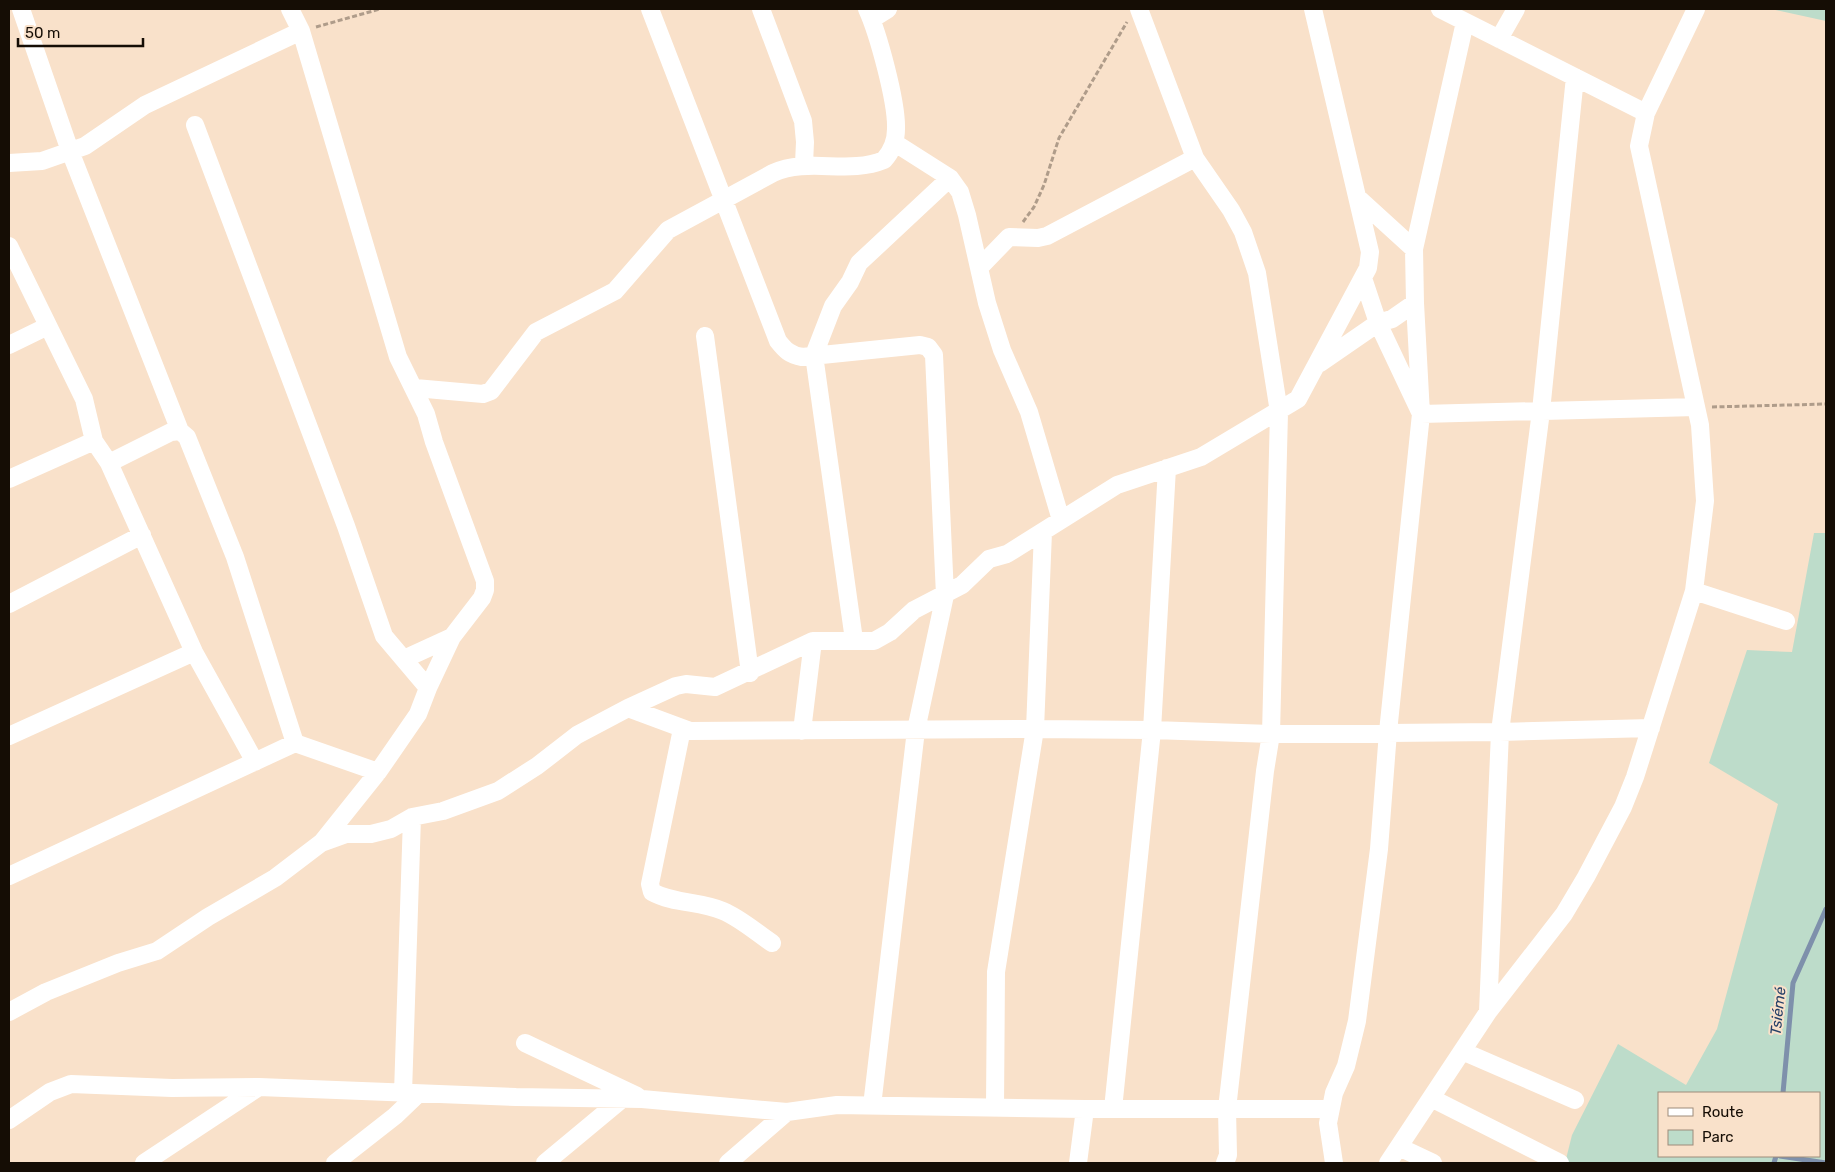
<svg xmlns="http://www.w3.org/2000/svg" width="1835" height="1172" font-family="Rubik,sans-serif">
	<rect width="100%" height="100%" fill="#f9e1ca"/>
	<path fill="#bddcca" fill-rule="evenodd" d="M1771 9H1826V21Z
		M1814 533H1826V1163H1565L1572 1135 1618 1044 1686 1085 1717 1029 1778 804 1709 763 1747 650 1792 652ZM1659 1093H1819V1156H1659Z"/>
	<g fill="none" stroke-linecap="round" stroke-linejoin="round">
		<path stroke="#7e90ab" stroke-width="5" d="M1783 1093 1793 983 1826 909
			M1780 1156 1826 1163
			M1774 1163 1776 1156"/>
		<path stroke="#af9c8a" stroke-width="3" stroke-dasharray="5 2.5" stroke-linecap="butt" d="M316 27 380 9
			M1023 222 1034 207 1044 185 1059 138 1127 22
			M1712 407 1826 404"/>
		<path stroke="#fff" stroke-width="18" d="M21 9 70 151 180 431
			M290 9 301 31 398 357 426 414 434 442 485 581V590L482 598 452 637 428 688 418 714 378 772 322 842
			M650 9 778 341C785 350 790 355 802 357L920 345 928 347 934 355 945 595 916 730 872 1106
			M761 9 803 121 805 142 804 164
			M1139 9 1195 158 1231 210 1243 232 1257 273 1279 412 1271 734 1265 771 1227 1109 1228 1155 1225 1163
			M1440 9 1646 113
			M872 19 888 9
			M1499 39 1516 9
			M195 125 346 526 384 636 428 688
			M895 143 950 178 960 192 967 215 987 303 1002 350 1029 412 1061 520
			M9 163 42 161 85 146 145 105 301 31
			M1358 198 1414 249
			M9 246 84 399 94 441 109 463 194 652 255 762
			M979 268 1009 237 1038 238 1047 236 1195 158
			M1363 278 1378 323 1421 414 1696 407
			M705 336 750 673
			M9 345 48 326
			M1320 363 1378 323 1392 319 1415 303
			M415 388 483 394 491 391 536 332 615 291 668 230 773 173C809 157 848 175 884 160 892 151 896 141 896 129 897 102 878 33 867 9
			M109 463 171 432 180 431 187 437 235 557 295 743
			M9 479 94 441
			M1694 591 1786 621
			M9 604 142 535
			M854 640 814 355 833 306 850 282 859 263 950 178
			M404 659 452 637
			M628 708 690 731 1035 729 1152 730 1271 734 1500 732 1651 728
			M682 729 650 884 652 892C674 904 700 901 723 911 740 918 757 933 772 943
			M802 731 813 641
			M9 736 194 652
			M9 876 295 743 378 772
			M9 1012 46 992 118 963 157 951 208 917 275 878 321 843 346 834H371L391 829 412 817 443 811 498 791 537 766 577 735 628 708 676 686 686 684 715 687 813 641H874L890 632 914 610 962 585 989 559 1007 554 1117 485 1201 457 1298 399 1368 268 1370 252 1313 9
			M1488 1012 1500 732 1541 411 1575 77
			M525 1043 637 1096
			M1462 1051 1575 1100
			M403 1093 412 817
			M1431 1098 1560 1163
			M995 1108 996 972 1035 729 1043 532
			M1113 1109 1152 730 1167 468
			M9 1120 50 1092 71 1084 172 1088 259 1087 516 1097 642 1099 787 1112 837 1105 1085 1109H1330
			M1399 1147 1433 1163
			M144 1163 259 1087
			M335 1163 395 1116 418 1094
			M545 1163 622 1099
			M728 1163 787 1112
			M1078 1163 1085 1109
			M1334 1163 1328 1123 1334 1093 1346 1066 1357 1021 1379 849 1388 732 1421 414 1415 303 1414 249 1465 22
			M1388 1163 1488 1012 1564 914 1586 877 1623 807 1635 777 1694 591 1705 501 1700 425 1639 146 1646 113 1696 9"/>
	</g>
	<g text-anchor="middle" stroke-width="4" stroke-linejoin="round" paint-order="stroke">
		<g font-size="15" font-style="italic" fill="#254067" stroke="#f9e1ca">
			<text transform="translate(1778 1011) rotate(-84)" y="5">Tsiémé</text>
		</g>
	</g>
	<rect width="1835" height="1172" fill="none" stroke="#150d05" stroke-width="20"/>
	<rect x="1658" y="1092" width="162" height="65" fill="#f9e1ca" stroke="#9e8c7b"/>
	<rect x="1668" y="1108" width="25" height="8" fill="#ffffff" stroke="#9e8c7b"/>
	<text x="1702" y="1117" font-size="15" fill="#150d05">Route</text>
	<rect x="1668" y="1130" width="25" height="15" fill="#bddcca" stroke="#9e8c7b"/>
	<text x="1702" y="1142" font-size="15" fill="#150d05">Parc</text>
	<path d="M18 38v8h125v-8" fill="none" stroke="#150d05" stroke-width="2.5"/>
	<text x="25" y="38" font-size="15" fill="#150d05" stroke="#f9e1ca" stroke-width="4" paint-order="stroke">50 m</text>
</svg>
